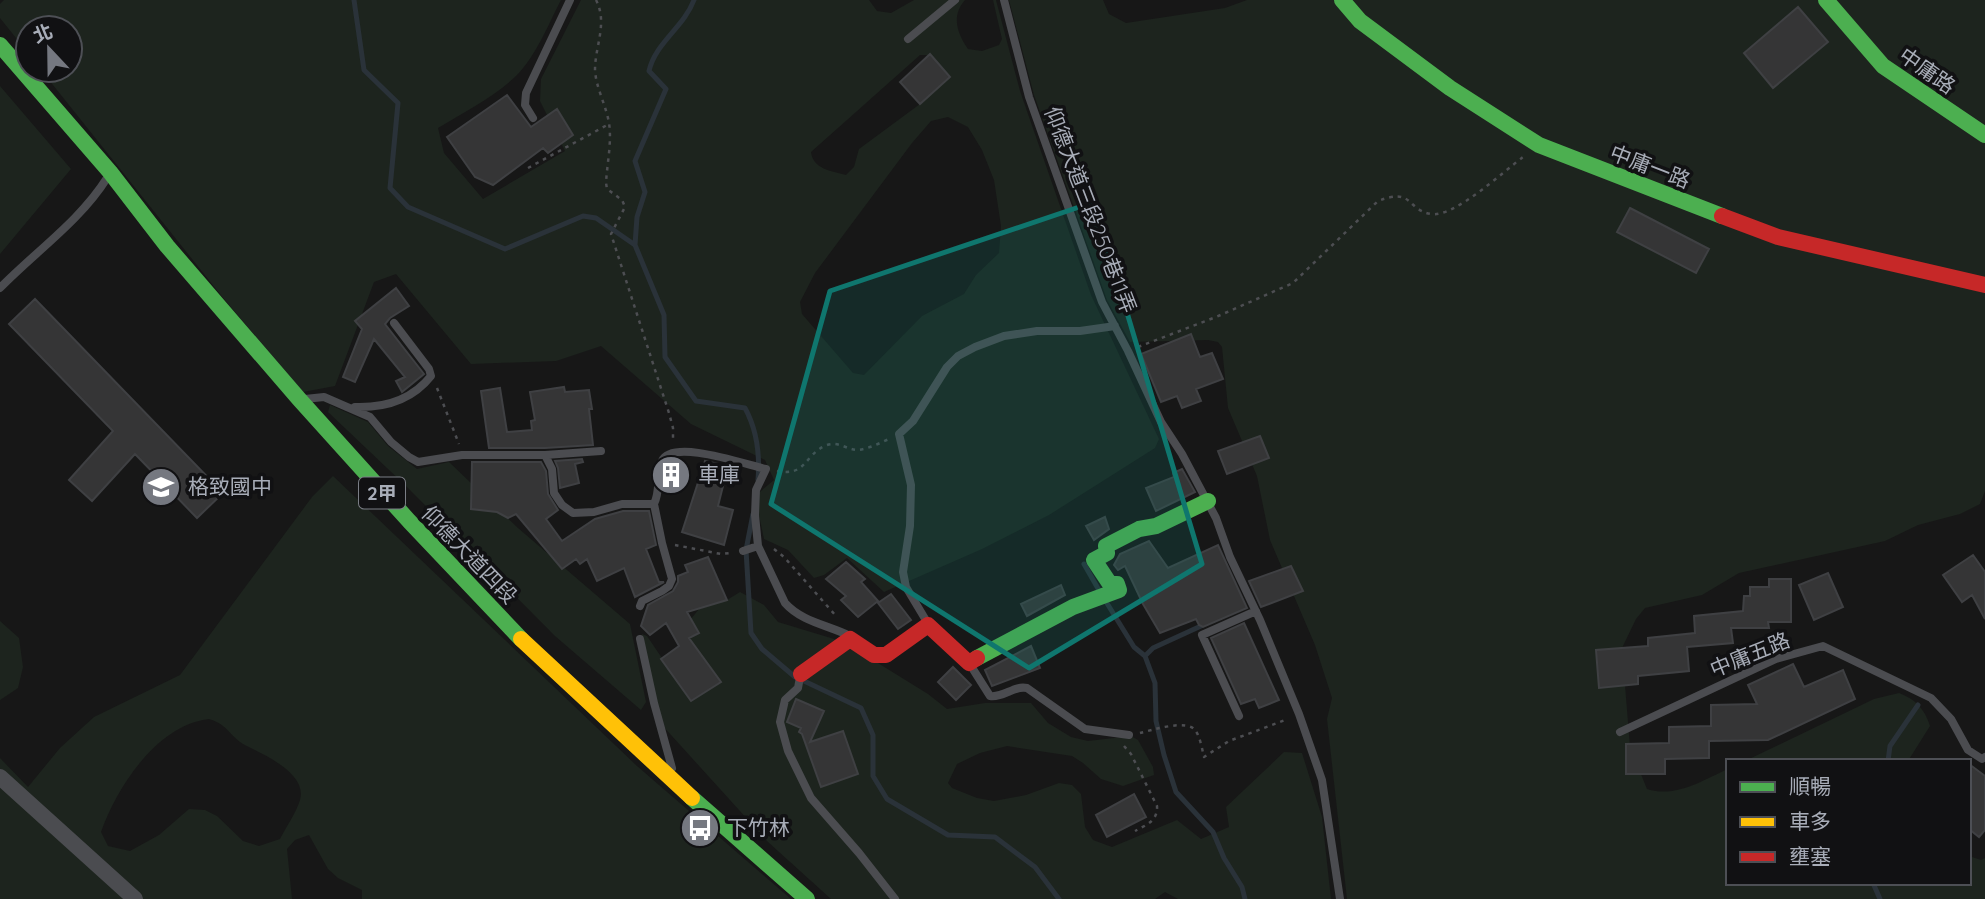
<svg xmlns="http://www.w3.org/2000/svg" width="1985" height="899" font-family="Quicksand,'Noto Sans TC',sans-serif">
	<rect width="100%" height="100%" fill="#171717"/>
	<path fill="#1d241e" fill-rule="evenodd" d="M4 0H561C548 25 536 56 516 76 494 97 464 112 438 128L444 153 483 199 565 151 540 101 541 79 581 0H869L877 11 891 13 914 0H965C951 16 957 33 968 49L982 51 999 45 1002 39 993 0H996L1020 91 1091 295 1159 439 1155 448 1049 515 982 549 884 592 847 558 824 575 814 578 788 550 764 539 755 496 774 480 765 460 691 424 601 346 556 361 471 364 396 274 374 282 335 386 303 392 224 299 41 70H70V28H28V53L0 18V4ZM920 55H930L950 77 920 104 859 149 854 167 846 175C831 171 813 169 811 152ZM948 117 968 127 982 150 994 180 1001 226 999 253 976 275 964 294 922 316 864 375 853 373 802 314 800 302 815 273 912 143 931 121Z
		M1009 0H1103L1109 14 1126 23 1225 8 1247 0H1985V491L1980 504 1960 514 1918 525 1885 541 1739 573 1702 595 1645 608 1636 619 1622 648 1630 747 1647 789C1676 798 1701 781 1728 769V883H1969V856L1981 860 1985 858V899H1347L1327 719 1332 698 1315 645 1270 540 1257 476 1228 408 1222 347 1218 342 1208 340 1130 342 1107 300 1034 95Z
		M0 86 71 169 0 254Z
		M330 405 368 422 388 446 417 469 449 462 518 528 630 624 646 702 641 710 555 636 407 487 328 412Z
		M333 476 637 766 791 899H362V890L338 878 328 869 309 835 295 840 287 849 292 899H0V758L28 787 60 748 94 717 180 675 312 497ZM209 719C227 724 229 735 243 744 262 754 308 773 300 800 296 813 286 827 280 839L259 846 243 841 217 816 205 810 189 809 159 835 130 851 108 846 101 832C117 787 157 725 209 719Z
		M740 592 764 605 778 622 844 642 928 694 947 709 985 703H1031L1048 723 1071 737 1088 741 1131 736 1138 740 1153 767 1154 775 1123 786 1101 779 1083 763 1072 756 1007 746 980 753 957 764 948 783 952 788 977 798 994 801 1026 795 1059 783 1072 785 1081 794 1085 827 1093 840 1112 847 1177 820 1201 839 1229 827 1226 807 1284 752 1302 753 1322 817 1331 899H1178L1165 892 1155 899H831L768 842 662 725 642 634 647 636 691 701 721 682 689 639 699 633 691 619 699 609 727 600Z
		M0 621 19 638 23 667 18 688 0 700Z
		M1899 693C1915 699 1925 709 1930 726L1908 761H1745L1874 699Z"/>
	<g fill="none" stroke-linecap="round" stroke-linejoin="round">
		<path stroke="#2a3239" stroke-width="5" d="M354 0 364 70 398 103 390 188 408 207 505 249 583 216 596 218 635 245 664 315 665 357 696 401 745 408C757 430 760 455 758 480
			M635 245 637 217 645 192 635 161 666 89 649 71C655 43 684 27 694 0
			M753 514 746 550 751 633 762 649 795 677
			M1084 564 1100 592
			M1105 600 1134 647 1145 656 1155 683 1156 721 1164 755 1176 792 1213 832 1224 858 1242 887 1245 899
			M1145 656 1153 648 1201 626
			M804 681 861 708 873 735V776L887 799 948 835 995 837 1035 867 1059 899
			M1888 761 1890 746 1918 705
			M1873 883 1880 899"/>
	</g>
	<path fill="#353536" stroke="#3f4043" stroke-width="2" d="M1798 7 1828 42 1773 88 1744 53Z
		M930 54 950 77 920 104 900 82Z
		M507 95 531 127 557 109 573 135 548 153 543 148 493 185 475 177 447 137Z
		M1630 208 1709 249 1696 273 1617 232Z
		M396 288 409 306 390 318 385 324 424 374 402 392 396 381 405 377 374 339 355 382 343 377 362 329 355 321Z
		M35 299 223 493 197 518 135 454 92 501 69 480 113 431 9 324Z
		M1191 334 1200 357 1212 353 1223 379 1196 389 1201 401 1182 408 1177 396 1161 402 1141 354Z
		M564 387 565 392 589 390 592 409H589L593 445 545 448H489L481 391 500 388 507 432 532 430 531 421 535 420 530 392Z
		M1260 436 1269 458 1227 474 1218 451Z
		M582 459 583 462 575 464 579 483 560 488 558 468 555 461Z
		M671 461 680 462 678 490 664 489 667 468Z
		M705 461 728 466 718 506 733 510 724 545 682 532Z
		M472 462H541L546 471 548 494 558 510 546 519 562 541 595 519 623 511H649L656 545 646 549 659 582H664L635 597 624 568 597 581 587 559 580 564 576 559 562 569 516 514 508 518 497 512 471 509Z
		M1182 469 1195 492 1156 511 1146 488 1174 477 1173 473Z
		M1105 517 1109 529 1094 540 1086 526Z
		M1149 541 1168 568 1218 545 1247 608 1203 627 1199 625 1196 619 1160 633 1143 604 1125 566 1118 570 1114 565 1120 554Z
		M1973 555 1985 572V619L1972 595 1962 602 1943 575Z
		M708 557 727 600 687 612 699 633 689 638 721 682 691 701 661 659 679 646 666 623 650 635 641 626 648 605 673 591 678 582V576L688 572 685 565Z
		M846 562 865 579 861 582 878 601 858 617 841 600 846 596 826 579Z
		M1291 566 1303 591 1261 607 1249 581Z
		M1828 573 1843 607 1814 620 1799 585Z
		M1769 579H1791V622H1768L1769 628H1731L1733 643 1687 647 1689 671 1638 676V684L1599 688 1596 650 1648 646V638L1695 633 1694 616 1743 611 1744 596H1750V587H1769Z
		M1061 585 1065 595 1027 616 1021 604Z
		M891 594 911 620 898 629 878 603Z
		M1244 623 1279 700 1259 708 1255 699 1241 704 1211 638Z
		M1031 646 1040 668 992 686 985 670Z
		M1793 664 1804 687 1843 670 1855 699 1768 740 1709 741V758L1665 759V774H1626V744L1669 743V727L1711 726V705L1757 704 1748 685Z
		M953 667 971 685 956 700 938 682Z
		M796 699 824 711 810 742 843 731 858 774 821 787 802 734 799 732 801 728 787 722Z
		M1969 764 1985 776V830L1979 837 1969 829Z
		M1134 794 1146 817 1107 837 1096 815Z"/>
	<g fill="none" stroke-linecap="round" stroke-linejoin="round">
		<path stroke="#4d4e52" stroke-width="2.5" stroke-dasharray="3.5 5" stroke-linecap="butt" d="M596 0C608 23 595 46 595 70 596 88 606 105 609 123 612 142 607 164 606 183L607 189 622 200 625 207 611 234 669 413 673 428V440
			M528 168 609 124
			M1138 347 1216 317 1293 283 1378 201C1414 187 1406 210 1431 214 1454 218 1504 171 1523 157
			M437 388 459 444
			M777 471C807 477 804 454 827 445 839 441 847 450 858 450 868 449 880 443 889 439
			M675 545 721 554 731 553
			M774 549 784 557 836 616
			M1140 733C1152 730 1187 719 1195 730 1200 736 1202 749 1204 757L1229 741 1288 719
			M1124 746 1131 754 1157 806C1158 821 1146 825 1135 831"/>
		<path stroke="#4b4c50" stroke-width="8" d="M1004 0 1029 97 1102 302 1128 351 1161 422 1182 454 1216 518 1230 557 1260 620 1299 714 1322 780 1340 899
			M908 39 955 0
			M533 118 525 105 526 93 570 0
			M0 288C35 252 80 221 107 178
			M305 399 324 397 370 417 391 442 409 457 418 462 462 455H545L552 469 554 493 562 505 573 513 594 512 622 504H654C661 490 656 474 662 461 672 438 747 465 766 469L756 490 755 515 758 546 743 551
			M355 407C386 408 412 400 431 376L429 369 394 323
			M545 455 601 451
			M758 546 785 603C802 622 828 625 850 636
			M640 606 642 601 662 591 669 586 672 579 662 543 654 504
			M927 622 906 587 903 572 910 526 911 485 899 434 913 421 947 367 958 356 975 347 1004 336 1037 331H1080L1115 326
			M640 639 654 703 672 768
			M971 666 990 696C1004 698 1014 685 1027 688L1085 729 1129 735
			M800 677 798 688 785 700 780 722 788 751 811 798 859 853 895 899
			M1239 716 1202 635 1256 611
			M1620 732 1776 659 1823 646 1931 698 1951 719 1968 750 1982 759 1985 757"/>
		<path stroke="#4b4c50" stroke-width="16" d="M0 777 135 899"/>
		<path stroke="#4caf50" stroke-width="16" d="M1342 0 1360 21 1450 88 1539 145 1722 216
			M1826 0 1883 66 1985 135
			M0 45 110 172 167 246 299 399 409 521 521 639
			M977 658 1073 607 1119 590 1117 584H1110L1094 560 1107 553 1106 546 1139 529 1156 526 1208 501
			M692 798 807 899"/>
		<path stroke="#ffc107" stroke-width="16" d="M521 639 692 798"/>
		<path stroke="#c62828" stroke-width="16" d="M1722 216 1778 237 1985 285
			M801 674 850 639 874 655H886L928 625 969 663 977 658"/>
	</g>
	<path fill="#0f766e" fill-opacity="0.2" stroke="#0f766e" stroke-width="5" stroke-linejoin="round" d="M1094 202 1202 564 1029 668 771 504 830 291Z"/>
	<defs>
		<g id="building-disc" transform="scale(2.0125)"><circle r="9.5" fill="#757880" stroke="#111113"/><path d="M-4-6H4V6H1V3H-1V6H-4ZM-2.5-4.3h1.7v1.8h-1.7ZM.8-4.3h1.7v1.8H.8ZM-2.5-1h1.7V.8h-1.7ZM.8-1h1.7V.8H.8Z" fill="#fff"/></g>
		<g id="school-disc" transform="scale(2.0125)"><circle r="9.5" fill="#757880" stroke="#111113"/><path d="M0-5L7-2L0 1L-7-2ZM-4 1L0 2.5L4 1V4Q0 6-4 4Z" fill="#fff"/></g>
		<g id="bus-disc" transform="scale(2.0125)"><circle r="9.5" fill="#757880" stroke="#111113"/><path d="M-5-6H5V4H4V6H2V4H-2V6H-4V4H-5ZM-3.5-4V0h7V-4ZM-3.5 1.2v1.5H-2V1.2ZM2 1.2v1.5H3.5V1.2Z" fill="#fff"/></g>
	</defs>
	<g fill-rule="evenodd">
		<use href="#building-disc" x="671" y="475"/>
		<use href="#school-disc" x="161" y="487"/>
		<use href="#bus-disc" x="700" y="828"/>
	</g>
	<g text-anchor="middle" stroke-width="7" stroke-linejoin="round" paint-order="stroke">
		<rect fill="#111113" stroke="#7b7e86" stroke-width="2" x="359" y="477.5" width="46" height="31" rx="5"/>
		<g font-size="19" font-weight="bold" fill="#a8adb8">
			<text x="382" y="500">2甲</text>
		</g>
		<g font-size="21" fill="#a8adb8" stroke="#111113">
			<text transform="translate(1927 71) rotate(35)" y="7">中庸路</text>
			<text transform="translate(1650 167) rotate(21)" y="7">中庸一路</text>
			<text transform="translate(1090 210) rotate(69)" y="7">仰德大道三段250巷11弄</text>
			<text transform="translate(469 555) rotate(46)" y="7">仰德大道四段</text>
			<text transform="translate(1750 655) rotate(-22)" y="7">中庸五路</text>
		</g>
		<g font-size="21" fill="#a8adb8" stroke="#111113" text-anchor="start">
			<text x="698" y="482">車庫</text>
			<text x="188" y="494">格致國中</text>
			<text x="727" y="835">下竹林</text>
		</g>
	</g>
	<rect x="1726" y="759" width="245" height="126" fill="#111113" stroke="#4d4f55" stroke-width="2"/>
	<rect x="1740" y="782" width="35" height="10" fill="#4caf50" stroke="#4d4f55" stroke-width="2"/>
	<text x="1789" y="794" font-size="21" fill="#a8adb8">順暢</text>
	<rect x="1740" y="817" width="35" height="10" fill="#ffc107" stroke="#4d4f55" stroke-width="2"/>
	<text x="1789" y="829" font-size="21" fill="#a8adb8">車多</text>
	<rect x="1740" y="852" width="35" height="10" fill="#c62828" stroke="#4d4f55" stroke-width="2"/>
	<text x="1789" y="864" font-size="21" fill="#a8adb8">壅塞</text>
	<g transform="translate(49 49) rotate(338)"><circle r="33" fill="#111113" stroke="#4d4f55" stroke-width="2"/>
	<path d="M0-5L12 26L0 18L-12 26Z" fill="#757880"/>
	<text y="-10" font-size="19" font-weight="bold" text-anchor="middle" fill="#a8adb8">北</text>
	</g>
</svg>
